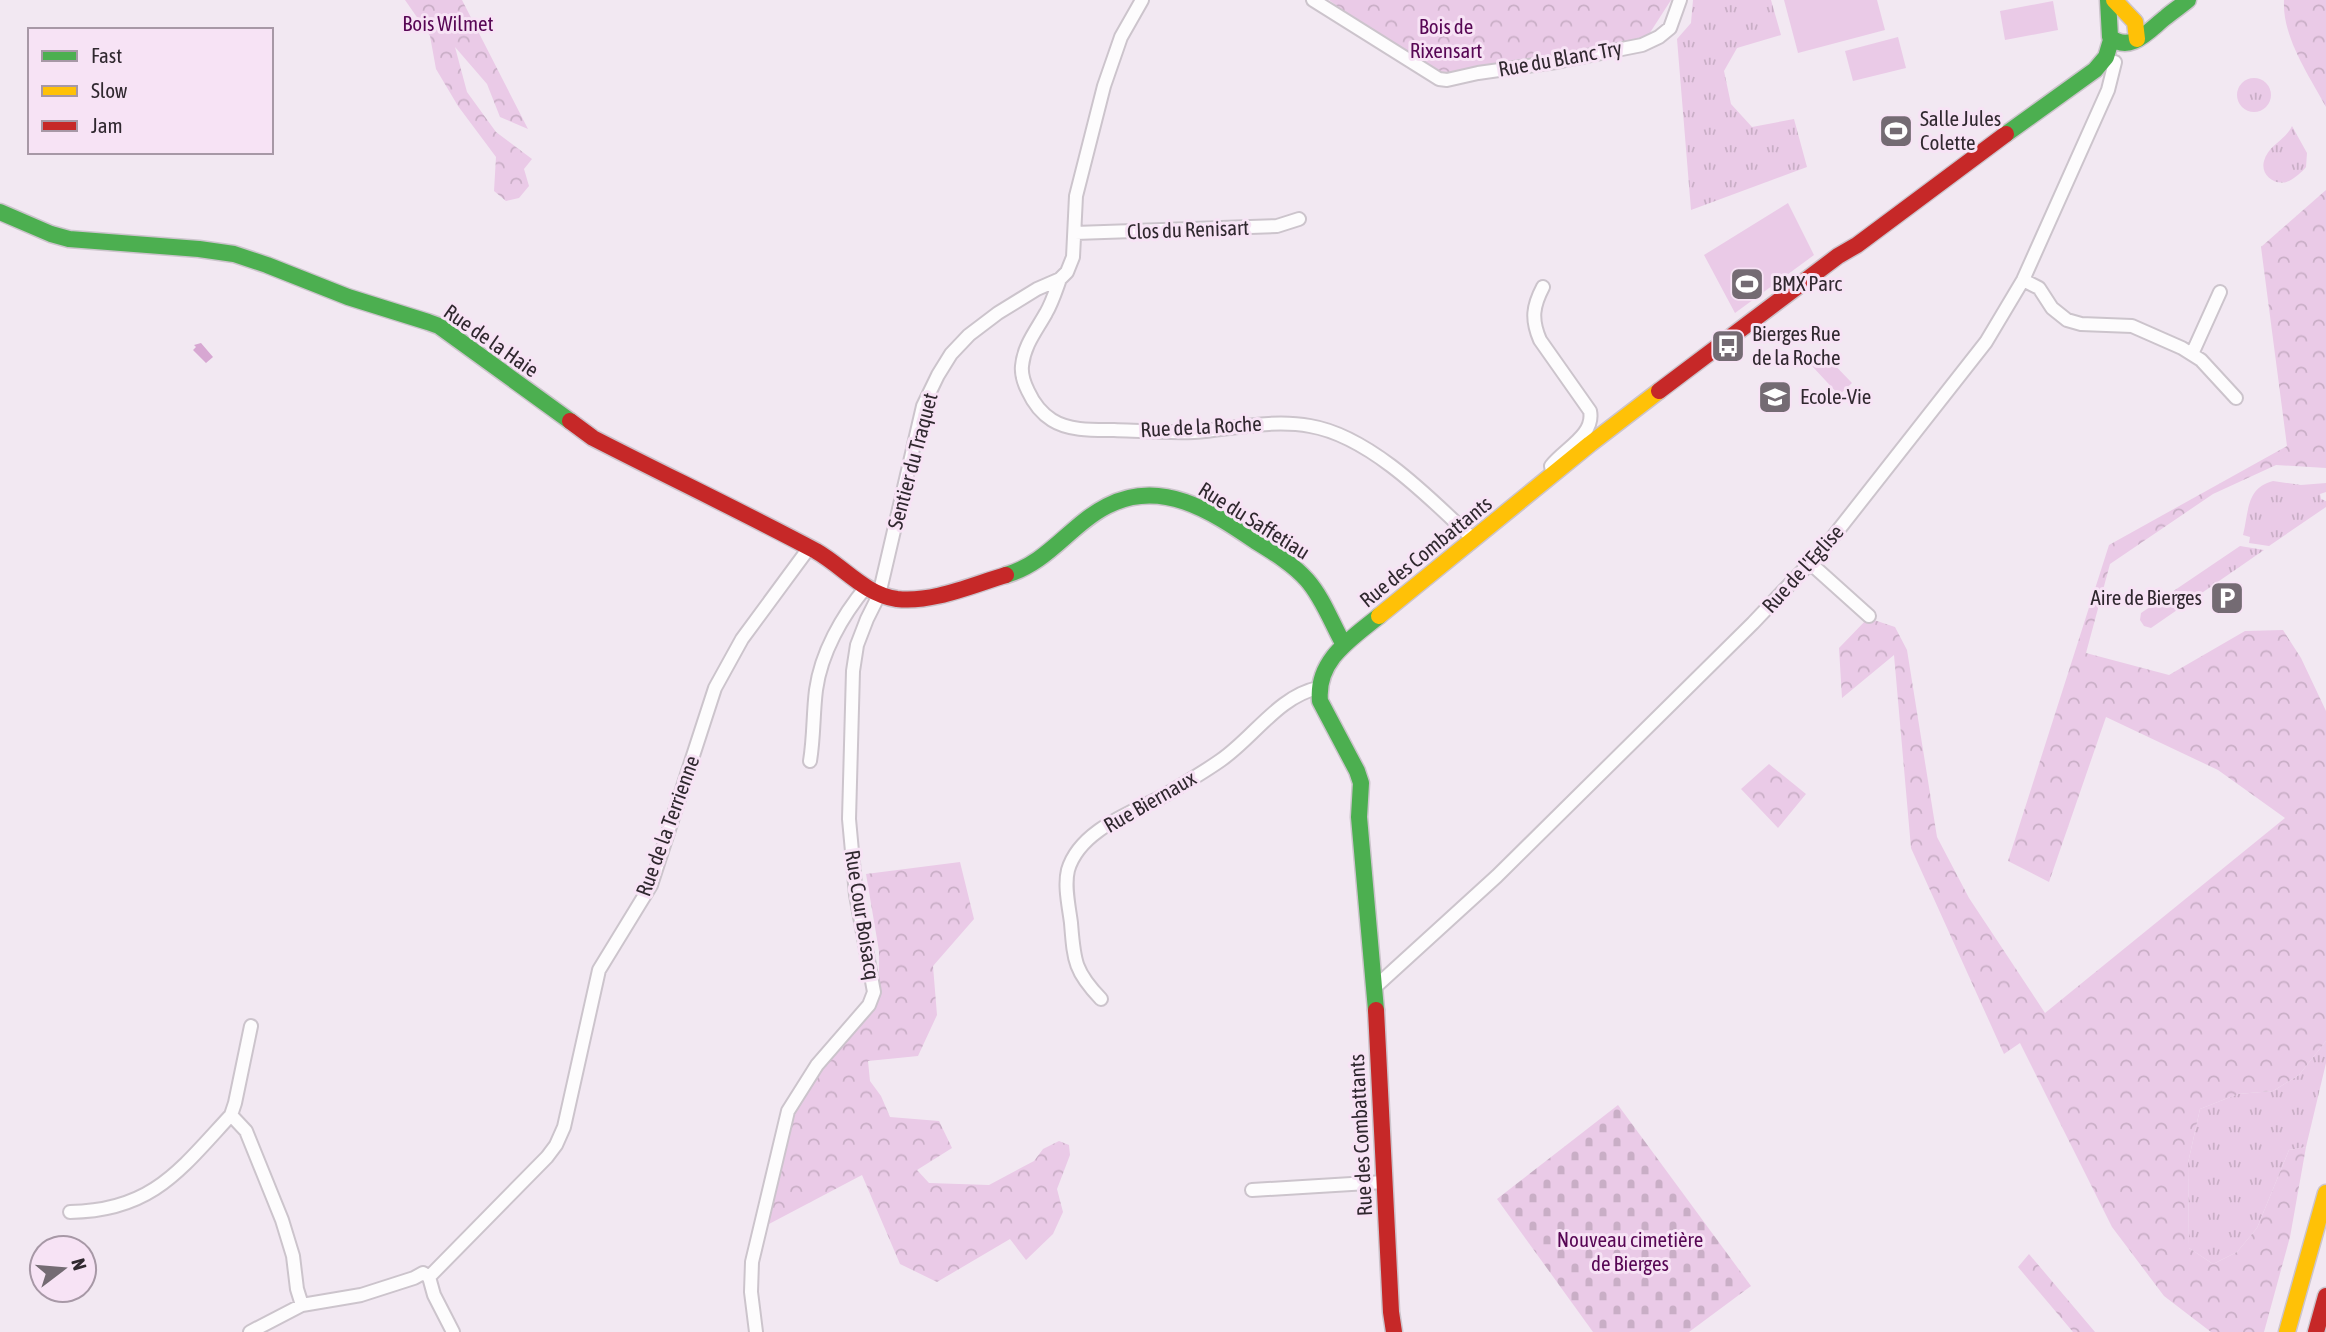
<svg xmlns="http://www.w3.org/2000/svg" width="2326" height="1332" font-family="'Asap Condensed',sans-serif">
	<defs>
		<pattern id="grass-tufts" width="24" height="20" patternUnits="userSpaceOnUse" patternTransform="scale(1.75)"><rect width="24" height="20" fill="#eacae7"/><path d="M3 7l-1-3M5 7V3M7 7l1-3M15 17l-1-3M17 17v-4M19 17l1-3" fill="none" stroke="#c9aec6"/></pattern>
		<pattern id="forest-crowns" width="20" height="18" patternUnits="userSpaceOnUse" patternTransform="scale(1.75)"><rect width="20" height="18" fill="#eacae7"/><path d="M2 6a3 3 0 1 1 6 0M12 15a3 3 0 1 1 6 0" fill="none" stroke="#c9aec6"/></pattern>
		<pattern id="cemetery-stones" width="16" height="16" patternUnits="userSpaceOnUse" patternTransform="scale(1.75)"><rect width="16" height="16" fill="#eacae7"/><path d="M2 7V4a2 2 0 0 1 4 0v3zM10 15v-3a2 2 0 0 1 4 0v3z" fill="#c9aec6"/></pattern>
	</defs>
	<rect width="100%" height="100%" fill="#f2e8f2"/>
	<path fill="url(#grass-tufts)" d="M1693 0H1771L1781 35 1737 48 1724 71 1731 104 1752 127 1794 119 1807 167 1691 210 1677 39 1691 23Z
		M2237 95a17 17 0 1 1 34 0a17 17 0 1 1-34 0Z
		M2292 126 2307 153 2306 167C2302 172 2295 178 2289 181 2275 187 2260 175 2264 161 2268 145 2285 141 2292 126Z
		M2273 481 2301 485 2326 483V492L2320 494 2321 499 2326 501V507L2269 546 2249 543 2250 537 2243 535C2249 511 2246 488 2273 481Z
		M2240 546 2264 550 2151 628 2144 626 2140 620 2141 613Z
		M2326 1041V1063L2306 1147 2289 1150 2257 1228 2237 1252 2213 1264 2189 1248 2188 1163 2200 1109 2238 1094 2273 1091 2299 1075Z"/>
	<path fill="url(#forest-crowns)" d="M405 0H462L528 129 500 117 487 84 455 47 467 92 496 132 532 159 524 169 529 186 519 198 506 201 494 191 496 157 458 106 436 69 430 36Z
		M1329 0H1671L1644 42 1434 79Z
		M2284 0H2326V107C2309 75 2282 37 2284 0Z
		M2326 190V468L2276 465 2213 494 2110 564 2086 653 2169 675 2245 631 2283 630 2301 658 2326 711V1041L2299 1075 2273 1091 2238 1094 2200 1109 2188 1163 2189 1248 2213 1264 2237 1252 2257 1228 2289 1150 2306 1147 2290 1237 2264 1332H2211L2164 1296 2112 1227 2020 1043 2004 1054 1911 848 1894 655 1842 698 1839 648 1868 618 1895 627 1907 650 1937 837 1969 898 2045 1013 2285 818 2218 770 2106 717 2049 882 2008 861 2109 545 2287 446 2261 247Z
		M1769 764 1806 794 1778 828 1741 789Z
		M960 862 974 919 933 966 937 1015 918 1056 868 1061 870 1081 881 1096 890 1117 939 1121 952 1148 917 1170 929 1183 989 1185 1034 1161 1043 1149 1059 1141 1069 1145 1070 1155 1057 1189 1063 1212 1053 1234 1026 1260 1010 1239 937 1282 900 1264 862 1175 769 1224 774 1162 787 1116 818 1063 879 991V951L866 874Z
		M2029 1254 2095 1332H2073L2018 1267Z"/>
	<path fill="url(#cemetery-stones)" d="M1618 1105 1751 1286 1689 1332H1593L1497 1199Z"/>
	<path fill="#eacae7" d="M1784 0H1877L1885 30 1798 53Z
		M2053 1 2058 30 2005 40 2000 11Z
		M1898 37 1906 68 1853 81 1845 51Z
		M1788 203 1814 255 1735 313 1704 255Z
		M1824 354 1852 383 1839 395 1812 366Z"/>
	<path fill="#d7a7d2" d="M201 343 213 357 206 363 193 350 196 347 194 345Z"/>
	<g fill="none" stroke-linecap="round" stroke-linejoin="round">
		<g stroke="#ccc4cc" stroke-width="16">
			<path id="street" d="M1313 0 1439 79 1447 80 1478 73 1556 62 1642 45 1659 37 1670 28 1680 0
				M1075 233 1277 226 1299 219
				M1060 279C1056 290 1052 303 1046 313 1036 331 1024 345 1022 366 1021 375 1024 383 1028 391 1033 402 1041 413 1052 420 1069 431 1094 430 1114 430 1140 431 1167 433 1194 432 1232 429 1272 419 1310 426 1370 436 1431 499 1474 540
				M2023 280 2039 288 2052 308 2067 320 2081 324 2132 326 2182 348 2201 360 2236 398
				M1543 287C1533 306 1531 319 1540 340L1590 411C1595 435 1564 449 1551 466L1553 474
				M2192 354 2220 292
				M1810 563 1869 616
				M810 761C814 737 813 714 816 690 821 653 842 616 866 587
				M1373 989 1497 876 1753 623 1825 547 1986 342 2023 280 2108 90 2115 62
				M1101 999C1074 971 1074 960 1071 923 1069 907 1064 886 1068 870 1080 829 1134 812 1167 794 1185 783 1204 772 1221 760 1253 738 1279 696 1318 688
				M251 1026 235 1103 231 1115 246 1131 282 1220 293 1256 297 1289 302 1305
				M1252 1190 1384 1182
				M70 1212C152 1211 180 1170 231 1115
				M429 1277 547 1157 556 1145 564 1127 599 970 651 885 715 688 742 639 809 548
				M429 1277 434 1295 453 1332
				M250 1332 302 1305 361 1295 414 1278 423 1273 429 1277
				M756 1332 751 1292 752 1262 788 1111 817 1065 869 1005 874 992 856 895 849 819 853 671 857 645 867 619 879 595 923 406 938 375 951 354 969 335 998 313 1037 289 1060 279 1067 272 1073 257 1076 196 1104 86 1121 37 1142 0"/>
		</g>
		<g stroke="#ccc4cc" stroke-width="19">
			<path id="fast" d="M2108 0 2110 37C2131 54 2149 30 2166 17 2173 11 2181 6 2188 0
				M2006 134 2095 70 2106 57 2111 40
				M0 212 51 234 69 239 199 249 234 254 267 265 348 297 428 322 439 326 570 421
				M1006 575C1048 563 1070 525 1107 506 1161 478 1211 511 1255 541 1273 552 1293 564 1307 580 1323 598 1332 624 1344 645
				M1376 1010 1359 817 1361 783 1357 771 1320 701C1316 660 1351 639 1379 616"/>
		</g>
		<g stroke="#ccc4cc" stroke-width="19">
			<path id="slow" d="M2114 0 2135 22 2137 39
				M1379 616 1590 444 1659 391
				M2287 1332 2326 1193"/>
		</g>
		<g stroke="#ccc4cc" stroke-width="19">
			<path id="jam" d="M1659 391 1838 256 1857 245 2006 134
				M570 421 593 438C667 476 743 512 816 551 844 567 864 594 897 599 933 603 972 585 1006 575
				M1376 1010 1391 1312 1394 1332
				M2316 1332 2326 1296"/>
		</g>
		<use href="#street" stroke="#fdfcfd" stroke-width="12"/>
		<use href="#fast" stroke="#4caf50" stroke-width="16"/>
		<use href="#slow" stroke="#ffc107" stroke-width="16"/>
		<use href="#jam" stroke="#c62828" stroke-width="16"/>
	</g>
	<defs>
		<g id="stadium-square" transform="scale(1.75)"><rect x="-9" y="-9" width="18" height="18" rx="4" fill="#746b73" stroke="#f7e3f5"/><path d="M0-5a6.5 5 0 1 0 0 10a6.5 5 0 1 0 0-10ZM-3.5-1.8h7v3.6h-7Z" fill="#fff"/></g>
		<g id="bus-square" transform="scale(1.75)"><rect x="-9" y="-9" width="18" height="18" rx="4" fill="#746b73" stroke="#f7e3f5"/><path d="M-5-6H5V4H4V6H2V4H-2V6H-4V4H-5ZM-3.5-4V0h7V-4ZM-3.5 1.2v1.5H-2V1.2ZM2 1.2v1.5H3.5V1.2Z" fill="#fff"/></g>
		<g id="school-square" transform="scale(1.75)"><rect x="-9" y="-9" width="18" height="18" rx="4" fill="#746b73" stroke="#f7e3f5"/><path d="M0-5L7-2L0 1L-7-2ZM-4 1L0 2.5L4 1V4Q0 6-4 4Z" fill="#fff"/></g>
		<g id="parking-square" transform="scale(1.75)"><rect x="-9" y="-9" width="18" height="18" rx="4" fill="#746b73" stroke="#f7e3f5"/><path d="M-3.5-5.5H1a3.5 3.5 0 0 1 0 7H-1V5.5H-3.5ZM-1-3.4V-.6H.8a1.4 1.4 0 0 0 0-2.8Z" fill="#fff"/></g>
	</defs>
	<g fill-rule="evenodd">
		<use href="#stadium-square" x="1896" y="131"/>
		<use href="#stadium-square" x="1747" y="284"/>
		<use href="#bus-square" x="1728" y="346"/>
		<use href="#school-square" x="1775" y="397"/>
		<use href="#parking-square" x="2227" y="598"/>
	</g>
	<g text-anchor="middle" stroke-width="6" stroke-linejoin="round" paint-order="stroke">
		<g font-size="21" fill="#570654" stroke="#f7e3f5">
			<text x="448" y="31">Bois Wilmet</text>
			<text x="1446" y="34">Bois de<tspan x="1446" dy="24">Rixensart</tspan></text>
			<text x="1630" y="1247">Nouveau cimetière<tspan x="1630" dy="24">de Bierges</tspan></text>
		</g>
		<g font-size="21" fill="#30282f" stroke="#f7e3f5">
			<text transform="translate(1560 59) rotate(-10)" y="7">Rue du Blanc Try</text>
			<text transform="translate(1188 230) rotate(-2)" y="7">Clos du Renisart</text>
			<text transform="translate(491 341) rotate(35)" y="7">Rue de la Haie</text>
			<text transform="translate(1201 427) rotate(-3)" y="7">Rue de la Roche</text>
			<text transform="translate(913 461) rotate(-75)" y="7">Sentier du Traquet</text>
			<text transform="translate(1254 521) rotate(32)" y="7">Rue du Saffetiau</text>
			<text transform="translate(1426 552) rotate(-39)" y="7">Rue des Combattants</text>
			<text transform="translate(1803 569) rotate(-48)" y="7">Rue de l'Eglise</text>
			<text transform="translate(1150 802) rotate(-30)" y="7">Rue Biernaux</text>
			<text transform="translate(668 826) rotate(-70)" y="7">Rue de la Terrienne</text>
			<text transform="translate(862 915) rotate(81)" y="7">Rue Cour Boisacq</text>
			<text transform="translate(1361 1135) rotate(-93)" y="7">Rue des Combattants</text>
		</g>
		<g font-size="21" fill="#30282f" stroke="#f7e3f5" text-anchor="start">
			<text x="1920" y="126">Salle Jules<tspan x="1920" dy="24">Colette</tspan></text>
			<text x="1772" y="291">BMX Parc</text>
			<text x="1752" y="341">Bierges Rue<tspan x="1752" dy="24">de la Roche</tspan></text>
			<text x="1800" y="404">Ecole-Vie</text>
			<text x="2202" y="605" text-anchor="end">Aire de Bierges</text>
		</g>
	</g>
	<rect x="28" y="28" width="245" height="126" fill="#f7e3f5" stroke="#a798a6" stroke-width="2"/>
	<rect x="42" y="51" width="35" height="10" fill="#4caf50" stroke="#a798a6" stroke-width="2"/>
	<text x="91" y="63" font-size="21" fill="#30282f">Fast</text>
	<rect x="42" y="86" width="35" height="10" fill="#ffc107" stroke="#a798a6" stroke-width="2"/>
	<text x="91" y="98" font-size="21" fill="#30282f">Slow</text>
	<rect x="42" y="121" width="35" height="10" fill="#c62828" stroke="#a798a6" stroke-width="2"/>
	<text x="91" y="133" font-size="21" fill="#30282f">Jam</text>
	<g transform="translate(63 1269) rotate(74)"><circle r="33" fill="#f7e3f5" stroke="#a798a6" stroke-width="2"/>
	<path d="M0-5L12 26L0 18L-12 26Z" fill="#746b73"/>
	<text y="-10" font-size="19" font-weight="bold" text-anchor="middle" fill="#30282f">N</text>
	</g>
</svg>
